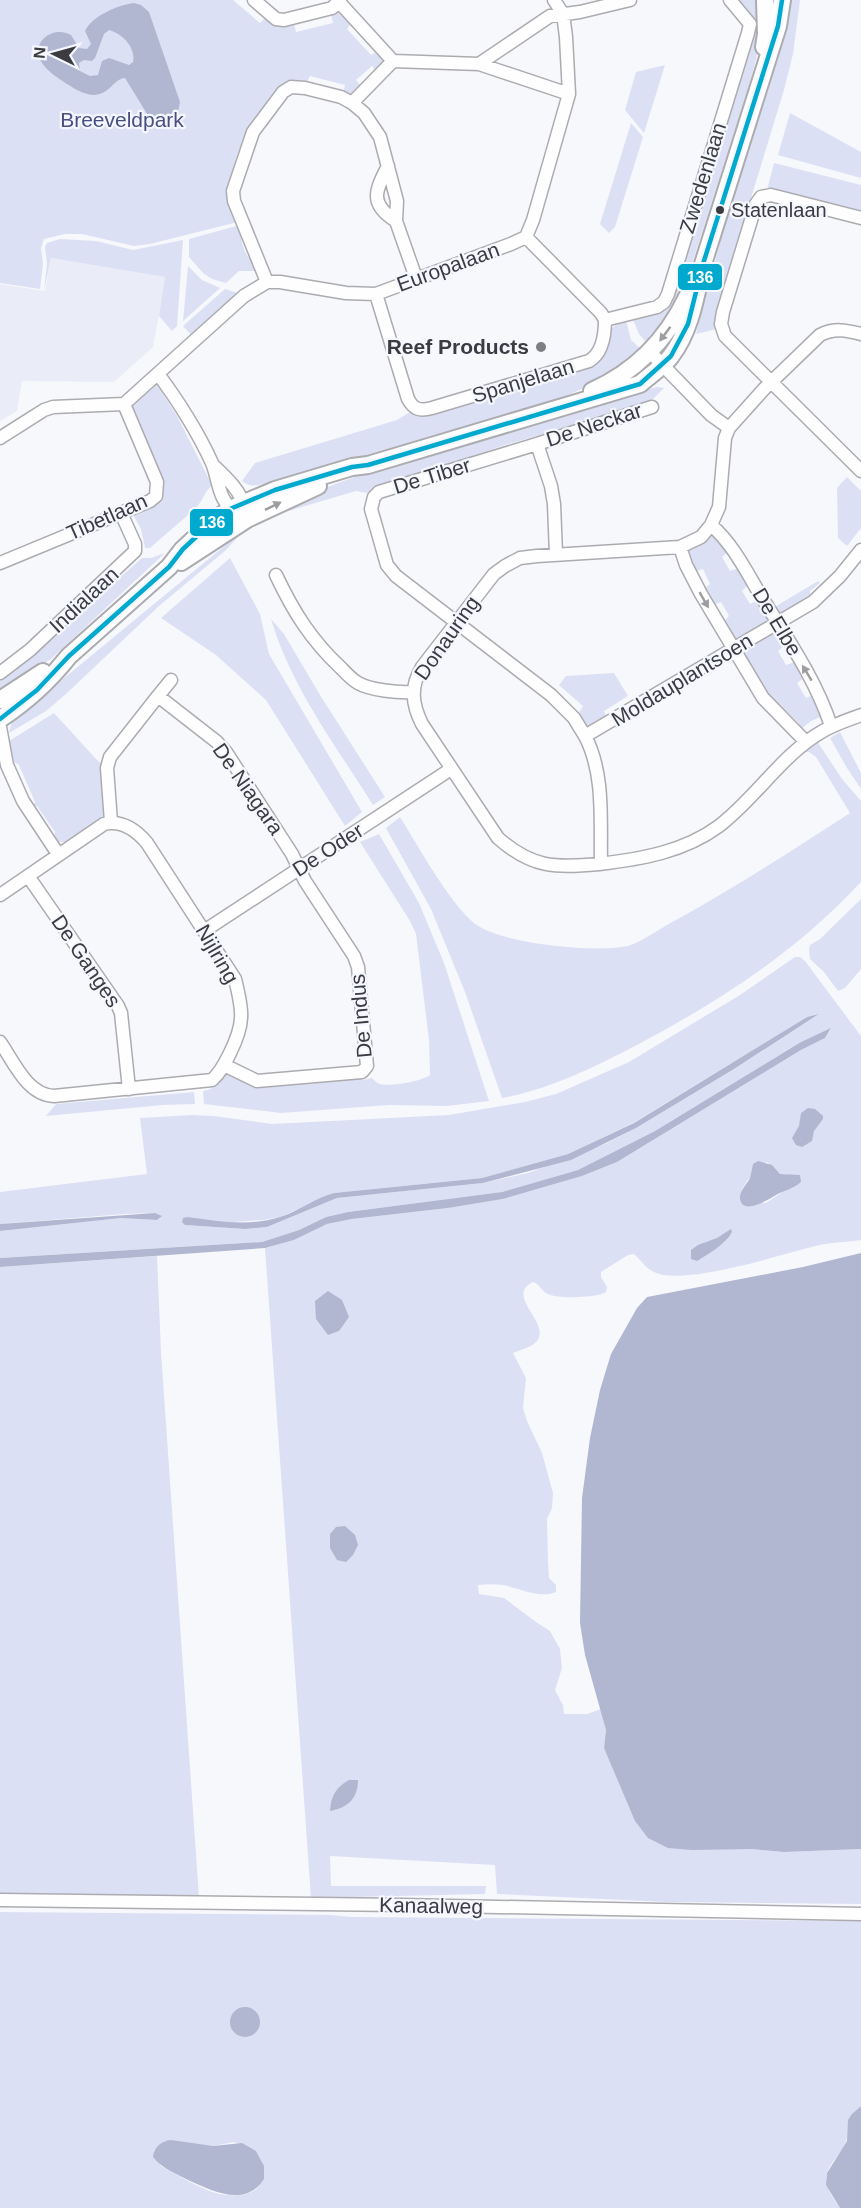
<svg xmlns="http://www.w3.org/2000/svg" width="861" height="2208" font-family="Arial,sans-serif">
	<rect width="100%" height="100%" fill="#f7f8fc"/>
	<path fill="#eaedf8" d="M51 258 166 277 153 347 114 382 22 381 17 411 0 421V284L45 291Z"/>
	<path fill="#dce0f4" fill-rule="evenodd" d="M0 0H233L260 23 267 16 294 23 296 32 333 23 331 13 340 12 352 22 347 29 371 55 379 50 384 61 378 73 372 66 356 80 362 87 352 95 343 94 345 85 310 76 306 84 296 82 244 146 239 149 233 168 235 173 238 222 150 244 134 246 82 234H65L44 239 41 248 43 264 40 289 0 283Z
		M734 0H760V44L746 97 685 285 674 308 648 344 639 334 632 317 658 310 751 25Z
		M788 0H800L793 54 784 90 715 316 717 329 696 334 741 163Z
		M665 65 644 133 625 110 636 72Z
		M790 113 861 152V178L778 155Z
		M631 123 643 137 615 227 609 233 600 224Z
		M774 163 861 185V214L767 190Z
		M240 225C239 234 243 252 250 259 255 265 256 264 259 271H239L226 283 212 279 203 273 189 257V239Z
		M60 239 96 241 133 250 183 240 177 326 172 331 159 316 165 277 51 258 44 291 47 263 45 247 47 243Z
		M188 266 202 280 220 288 183 321Z
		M225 289 238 293 192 336 183 326Z
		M626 320 631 340 642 350 598 382 554 401 298 478 278 483 276 480C264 483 252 490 242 481L255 463 397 420 410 412 424 415 593 364C614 353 599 327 626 320Z
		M156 383 177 416 212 485C204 493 203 500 196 508L150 548H145L141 529 134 516C150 509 162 503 164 484L130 405Z
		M657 387 664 388 649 403 505 445 372 489 367 493 356 491 278 514 322 489 376 469 612 399Z
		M847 477 861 491V528L847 546 838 538 837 488Z
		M245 529 226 550 159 606 66 694 46 711 9 733 12 721Z
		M713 533 729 551 722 557 730 571 739 568 749 584 742 591 750 604 759 600 771 620 736 643 722 623 729 616 721 602 711 606 702 590 710 584 703 569 694 572 686 552 700 545Z
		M165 553 51 659 0 693V680L30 657 142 558H151Z
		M230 558 260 614 269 654 362 812 345 826 266 700 216 655 161 618Z
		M818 581 820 583 810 591V597L783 616 777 614 773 608Z
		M271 619 284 634 320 695 385 797 373 805C336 746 291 687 271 619Z
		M775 629 785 645 778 651 786 665 795 662 805 677 797 683 806 698 815 694 823 716 811 721 800 730 799 723 780 705H775L766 696 767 691 753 668 748 667 740 650Z
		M614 673 628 696 604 711 607 719 593 726 586 725 578 714 583 706 559 685 566 676Z
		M54 713 97 760 103 765 104 816 65 842H58L54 838 55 832 37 806H33L35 802 19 765 14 762 9 741Z
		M840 732 861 773V789L847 768 830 738Z
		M817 741 842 779 861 801V882C797 951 720 1001 637 1045 594 1067 551 1089 502 1098L465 992 431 909 386 828 400 817C417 844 455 913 480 927 509 944 596 953 628 946 642 942 662 927 676 920 736 887 793 850 850 813L816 757 809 752H804Z
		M379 834 419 903 444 963 489 1101 447 1106 389 1105 281 1113 204 1104 203 1091C214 1090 224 1080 228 1071L253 1085 362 1075 363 1080 372 1078C374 1080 377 1083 380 1084 390 1087 423 1081 430 1075L429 1040 416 934 410 921 360 842Z
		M861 899V969L845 988 838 991 824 972 810 959 809 949 810 945 820 939Z
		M795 957H800L805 961 861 1036V1240C847 1242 833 1242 820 1245 784 1253 685 1287 654 1272 645 1268 641 1260 634 1254L628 1255 601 1272V1277L607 1287 606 1292C596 1298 558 1299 548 1294 541 1291 540 1284 533 1282 503 1296 555 1325 535 1343 529 1348 520 1350 513 1353L526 1378 523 1408 527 1421 542 1453 553 1493 552 1508 547 1519 548 1562 549 1578 556 1585V1592C540 1599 519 1588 503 1585 495 1584 486 1584 478 1585L479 1594 504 1598 536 1622 550 1631 560 1649 562 1668 555 1690 563 1705 564 1714H587L601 1709 606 1730 604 1748 613 1766 752 1849 784 1852 861 1849V1904L666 1902 497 1894 495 1865 330 1856 331 1886H486L485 1894 311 1898 265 1248 294 1240 327 1224 352 1219 448 1208 503 1199 582 1176 617 1162 801 1050 825 1038 831 1029 801 1042 655 1131 578 1170 502 1192 348 1212 326 1217 299 1230 262 1242 0 1258V1231L121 1218 158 1220 161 1216 155 1213 124 1214 0 1224V1192L147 1174 140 1118 192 1115 214 1116 272 1124 449 1115 525 1102 556 1094 629 1062 740 995ZM818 1015 734 1069 636 1128 605 1144 528 1173 483 1183 337 1198 267 1227 245 1229 185 1225 263 1220 280 1217 334 1193 482 1178 568 1154 633 1123 807 1017ZM767 1162 780 1174H788L781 1193 766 1203 740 1201C739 1185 755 1172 767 1162Z
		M194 1092 195 1104 163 1105 46 1116 56 1104Z
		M157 1256 161 1352 199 1897 0 1894V1267Z
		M0 1912 331 1915 352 1917 861 1921V2106C841 2123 853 2126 845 2144 841 2153 830 2163 827 2173 824 2186 833 2198 840 2208H0ZM166 2141 213 2146 234 2142 256 2151C263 2162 264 2169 261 2182 256 2197 233 2196 220 2194 204 2191 176 2174 161 2166L154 2151Z"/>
	<path fill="#b1b7d1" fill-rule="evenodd" d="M134 3 141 5 149 12 180 102 178 112 166 122 155 121 149 117 125 78C113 79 110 95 93 95 83 94 75 89 67 84 58 78 48 72 42 63 29 42 53 25 71 35L79 48 87 49 91 44 85 31C92 16 118 5 134 3ZM109 30C123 34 136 48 133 62L129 65 109 58 102 61 98 75 90 76 80 71 79 63 84 60 92 61 95 58 104 34Z
		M819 1014 734 1069 636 1128 571 1160 483 1183 337 1198 267 1227 245 1229 185 1225 182 1222 183 1218 187 1217C218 1221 249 1227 280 1217 299 1211 315 1198 334 1193L482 1178 568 1154 634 1123 807 1017Z
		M831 1028 825 1038 801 1050 617 1162 582 1176 503 1199 448 1208 352 1219 327 1224 294 1240 265 1248 0 1267V1258L262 1242 299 1230 326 1217 348 1212 502 1192 578 1170 655 1131 801 1042Z
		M808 1108 815 1109 823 1116V1119L814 1131 812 1141 802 1147 796 1145 792 1138 799 1126 801 1113Z
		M758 1161 772 1165 780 1174 800 1175 801 1182C791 1190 785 1190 776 1195 769 1199 743 1216 740 1199 739 1191 747 1184 750 1178 751 1174 752 1169 753 1164Z
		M155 1213 162 1216 157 1220 121 1218 0 1231V1224Z
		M731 1229 732 1232C726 1244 708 1254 697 1261L691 1259V1250L698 1245 717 1238Z
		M861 1253V1849L784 1852 752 1849 692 1850 668 1848 648 1838 635 1821 604 1748 606 1730 585 1655 580 1623 582 1498 590 1438 600 1390 611 1354 637 1308 647 1297 803 1267Z
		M328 1291 342 1300 349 1317 339 1331 328 1335 316 1319 315 1301Z
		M345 1526 355 1535 358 1545 353 1555 346 1562 337 1560 330 1548V1534L336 1527Z
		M349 1780H358C358 1798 348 1808 330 1811 331 1796 336 1787 349 1780Z
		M230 2022a15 15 0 1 1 30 0a15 15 0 1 1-30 0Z
		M861 2106V2208H840L826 2185 827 2173 847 2141 848 2120 852 2114Z
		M171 2140 213 2146 242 2143 256 2151 264 2166V2179C246 2208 212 2191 188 2180 175 2173 163 2169 153 2157 154 2147 161 2141 171 2140Z"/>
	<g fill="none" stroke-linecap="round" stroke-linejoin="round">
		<g stroke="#acacb0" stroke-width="15">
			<path id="minor" d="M254 0 276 19 284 20 332 8 340 0
				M339 2 393 61 479 64
				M569 94 479 64 550 16 580 12 630 0
				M352 103 393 61
				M388 166C375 191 369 204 396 221
				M861 218 771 195 761 197 756 204 723 312 721 324 725 336 861 471
				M526 237 601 313 605 320
				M267 282 234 201 233 191 253 132 283 92 291 87 305 88 341 97 352 103 364 113 380 137 397 201 396 221 416 278
				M376 294 408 399C414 410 420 411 432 408L589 361C603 353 605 335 605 320
				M605 320 657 307 664 302 668 294 748 33 750 24 730 0
				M861 334C846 330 834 328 820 335L764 389 729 428 725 438 719 507 711 525 701 537 680 547 537 556 520 558 505 566 494 574 422 667C410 687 412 704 422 724L498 838C532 868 555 868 599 864 641 859 684 852 719 826 756 798 782 754 823 731 835 724 848 720 861 715
				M650 352 711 415 729 428
				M158 374C177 399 199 434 212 463 219 480 218 502 236 512
				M0 438 44 410 53 407 124 404 244 296 267 282H280L346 293 376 294 511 244 526 237 533 220 569 94 566 37 563 14 554 0
				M537 444 652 407
				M213 465C228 479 241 491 246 511
				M711 525C733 544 746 571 761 596 787 638 816 680 831 726
				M680 547 686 565 701 594 763 698 806 742
				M556 554 554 504 551 486 537 444 379 492 374 497 371 509 387 565 396 576 551 695 574 718 585 736
				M0 563 150 501 156 496 157 482 124 404
				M276 575C293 611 311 640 340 667 345 672 351 679 358 683 370 690 398 693 413 692
				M0 673 30 650 135 551V544L121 513
				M158 696 171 680
				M0 727 7 765 23 801 58 854
				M111 822 107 768 110 757 158 696 217 742 226 752 292 854 305 881 354 956 358 967 367 1066 362 1072 257 1081 224 1065
				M601 863C600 821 605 774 585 736L813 602 840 576 861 550
				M28 876 118 1006 121 1013 129 1089
				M0 895 104 824C121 820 136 830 147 843L235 979C243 1011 245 1023 230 1053 225 1063 221 1072 212 1080L54 1096C27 1095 14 1062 0 1042
				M204 931 451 769
				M0 1900 401 1905 861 1914"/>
		</g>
		<g stroke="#acacb0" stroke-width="20">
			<path id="secondary" d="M764 47 766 34 765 0
				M592 391C635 372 667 339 687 297
				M181 562 247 519 318 486
				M0 700 43 672
				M0 719C26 702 50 680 69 656L169 567 183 549 211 523 230 509 275 490 352 467 368 465 640 384C650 375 663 367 671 356 691 330 696 295 703 264L778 26 782 0"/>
		</g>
		<use href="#minor" stroke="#fefeff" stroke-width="12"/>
		<use href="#secondary" stroke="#fefeff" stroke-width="16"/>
		<g stroke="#f5f7fe" stroke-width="9">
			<path id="bus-1" d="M0 719 37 690 69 656 169 567 183 549 211 523 230 509 275 490 352 467 368 465 640 384 671 356 688 324 703 264 778 26 782 0"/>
		</g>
		<use href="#bus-1" stroke="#00a9ce" stroke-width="4.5"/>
	</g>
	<defs><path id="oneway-solid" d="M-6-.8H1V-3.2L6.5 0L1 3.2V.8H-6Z" transform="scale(1.5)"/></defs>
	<g fill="#9d9da0">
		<use href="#oneway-solid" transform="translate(665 334) rotate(127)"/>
		<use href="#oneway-solid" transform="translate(273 506) rotate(-26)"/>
		<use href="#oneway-solid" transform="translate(704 600) rotate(60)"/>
		<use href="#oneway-solid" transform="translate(807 673) rotate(-121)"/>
	</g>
	<circle fill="#3c3c40" stroke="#f5f7fe" stroke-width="2" cx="720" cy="210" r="5"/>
	<circle fill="#7d7e82" stroke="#f5f7fe" stroke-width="2" cx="541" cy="347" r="6"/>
	<g text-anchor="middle" stroke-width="4.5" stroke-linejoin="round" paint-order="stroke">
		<g font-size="20" fill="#3c3c40" stroke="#f5f7fe" text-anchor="start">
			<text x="731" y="217">Statenlaan</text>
		</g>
		<g font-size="21" fill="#475082" stroke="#f5f7fe">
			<text x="122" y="127">Breeveldpark</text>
		</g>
		<g font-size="21" fill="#3c3c40" stroke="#f5f7fe">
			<text transform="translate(703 178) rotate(-73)" y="7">Zwedenlaan</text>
			<text transform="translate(448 267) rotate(-20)" y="7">Europalaan</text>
			<text transform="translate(523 381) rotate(-17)" y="7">Spanjelaan</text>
			<text transform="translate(594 425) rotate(-18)" y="7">De Neckar</text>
			<text transform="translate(432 476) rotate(-17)" y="7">De Tiber</text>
			<text transform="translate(107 517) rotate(-24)" y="7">Tibetlaan</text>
			<text transform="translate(84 600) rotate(-43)" y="7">Indialaan</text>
			<text transform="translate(777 622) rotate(59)" y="7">De Elbe</text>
			<text transform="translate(447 638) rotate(-55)" y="7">Donauring</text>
			<text transform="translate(682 680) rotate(-31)" y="7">Moldauplantsoen</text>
			<text transform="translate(248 789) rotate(55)" y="7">De Niagara</text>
			<text transform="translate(328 850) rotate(-33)" y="7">De Oder</text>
			<text transform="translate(217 954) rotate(60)" y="7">Nijlring</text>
			<text transform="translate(86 961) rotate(56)" y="7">De Ganges</text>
			<text transform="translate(361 1016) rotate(-95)" y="7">De Indus</text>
			<text transform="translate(431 1906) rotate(1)" y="7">Kanaalweg</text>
		</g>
		<g font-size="21" font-weight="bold" fill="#3c3c40" stroke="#f5f7fe" text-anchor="end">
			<text x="529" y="354">Reef Products</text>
		</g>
	</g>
	<g stroke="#f5f7fe" stroke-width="2">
		<rect x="677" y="263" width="46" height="28" rx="6" fill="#00a9ce"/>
		<rect x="189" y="508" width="45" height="29" rx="6" fill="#00a9ce"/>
	</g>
	<g font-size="16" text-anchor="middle" font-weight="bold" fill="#fff">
		<text x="700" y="283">136</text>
		<text x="212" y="528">136</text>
	</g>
	<g transform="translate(54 54) rotate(275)" stroke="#f5f7fe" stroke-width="4.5" paint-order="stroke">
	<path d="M0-4.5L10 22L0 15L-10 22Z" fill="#3c3c40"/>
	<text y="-9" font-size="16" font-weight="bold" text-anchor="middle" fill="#3c3c40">N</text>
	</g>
</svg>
